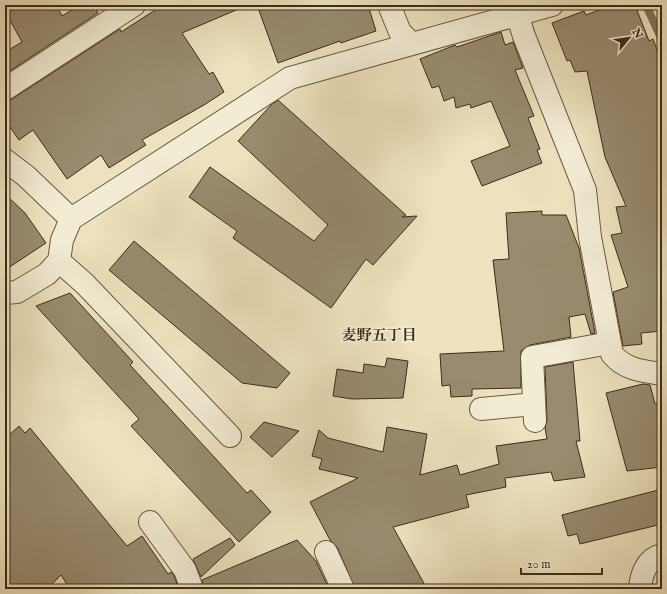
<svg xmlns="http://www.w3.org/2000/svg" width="667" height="594" font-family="'IM FELL English','Noto Serif JP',serif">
	<rect width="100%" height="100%" fill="#ede2be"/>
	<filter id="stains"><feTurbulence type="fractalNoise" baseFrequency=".005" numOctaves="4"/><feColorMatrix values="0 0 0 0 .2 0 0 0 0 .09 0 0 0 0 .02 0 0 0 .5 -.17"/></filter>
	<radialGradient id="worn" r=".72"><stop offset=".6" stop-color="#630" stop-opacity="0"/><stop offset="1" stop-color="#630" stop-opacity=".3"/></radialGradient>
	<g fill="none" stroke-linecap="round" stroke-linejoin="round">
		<path stroke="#82745a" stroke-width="8" d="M646 5 662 40"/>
	</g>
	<path fill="#988b6f" stroke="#3c2d19" d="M5 5H56L62 16 80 5H94L98 13 5 74V52L22 42 5 11Z
		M163 5H248L182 33 209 74 213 72 224 92 204 105 142 140 146 145 109 168 101 155 67 179 33 130 19 140 5 120V101L12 99 120 29 121 32Z
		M257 5H368L376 31 341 43 340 41 278 63Z
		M612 5H635L649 41 653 39 662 63V331L641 333 642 344 623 346 613 292 628 287 611 235 622 233 616 207 626 206 605 157 587 71 575 72 570 60 567 61 552 23 584 11 586 15Z
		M501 32 505 45 513 42 523 68 515 70 534 116 528 118 540 149 537 150 542 163 482 186 471 161 510 146 491 101 471 108 470 104 456 108 454 97 444 101 439 86 432 88 420 59 455 45 457 47Z
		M278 100 406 215 402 217 417 216 373 265 366 259 331 308 233 238 237 231 189 197 210 167 314 241 328 225 238 141 271 105Z
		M5 194 25 213 46 243 5 270Z
		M542 211V215H566L579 248 595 333 591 334 585 314 569 317 571 337 530 345 521 351V388L472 389V396L451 397 450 385 442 386 440 354 504 351 493 260 509 259 506 213Z
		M134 241 290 373 277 388 242 383 109 270Z
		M70 293 133 362 130 365 247 493 251 490 271 512 239 542 131 426 139 419 36 306Z
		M387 358 408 361 403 398 352 399 333 396 337 369 363 373 364 364 385 367Z
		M573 362 580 441H576L585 477 554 481 551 472 505 478 506 487 466 495 469 507 393 527 427 589H355L337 547 330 540 310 502 358 478 319 469 322 459 312 456 319 430 328 438 383 452 387 427 427 434 420 475 457 465 460 475 499 464 496 446 547 439 545 428 547 420 545 367Z
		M643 384 650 385 655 404 659 403 662 418V467L627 471 606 393Z
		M264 422 299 431 272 457 250 437Z
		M19 426 25 433 30 428 127 546 142 536 168 574 171 572 174 576 179 589H70L61 575 47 589H5V439Z
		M662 489V524L580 544 577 534 568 536 562 515Z
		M230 538 235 545 201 577 193 559Z
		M297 540 316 561 329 589H204L202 580Z"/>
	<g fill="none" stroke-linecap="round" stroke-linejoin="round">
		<g stroke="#685a42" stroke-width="24">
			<path id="minor" d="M389 5 400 32 411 43
				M517 14 524 36 585 190 590 237 612 354C625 370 643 371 662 374
				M5 89 134 5
				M5 160 26 176 71 219 290 78 552 5
				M59 261 85 284 230 436
				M5 293 17 292 47 274 59 261 62 240 71 219
				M481 409 534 404
				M535 421 532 357 610 343
				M150 522 185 570 192 589
				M326 552 343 589
				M640 589C641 575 646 559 662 555"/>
		</g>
		<use href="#minor" stroke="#f3ecd5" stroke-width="22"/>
	</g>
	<g text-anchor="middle" stroke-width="4" stroke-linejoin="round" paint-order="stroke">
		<g font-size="15" font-weight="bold" fill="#3c2d19" stroke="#f3ecd5">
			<text x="379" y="340">麦野五丁目</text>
		</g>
	</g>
	<rect width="667" height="594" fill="none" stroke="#ede2be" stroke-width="20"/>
	<rect x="6" y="6" width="655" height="582" fill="none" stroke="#3c2d19" stroke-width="2"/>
	<rect x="10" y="10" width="647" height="574" fill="none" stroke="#3c2d19"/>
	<g transform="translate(629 38) rotate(61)" stroke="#f3ecd5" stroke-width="3" paint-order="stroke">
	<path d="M0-3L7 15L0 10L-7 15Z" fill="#3c2d19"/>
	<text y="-6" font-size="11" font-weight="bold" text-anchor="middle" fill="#3c2d19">N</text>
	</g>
	<path d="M521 568v6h81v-6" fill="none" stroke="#3c2d19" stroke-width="2"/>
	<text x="527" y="568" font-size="12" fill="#3c2d19" stroke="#f3ecd5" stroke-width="3" paint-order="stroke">20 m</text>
	<rect width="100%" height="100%" filter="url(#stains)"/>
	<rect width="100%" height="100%" fill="url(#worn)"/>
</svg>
